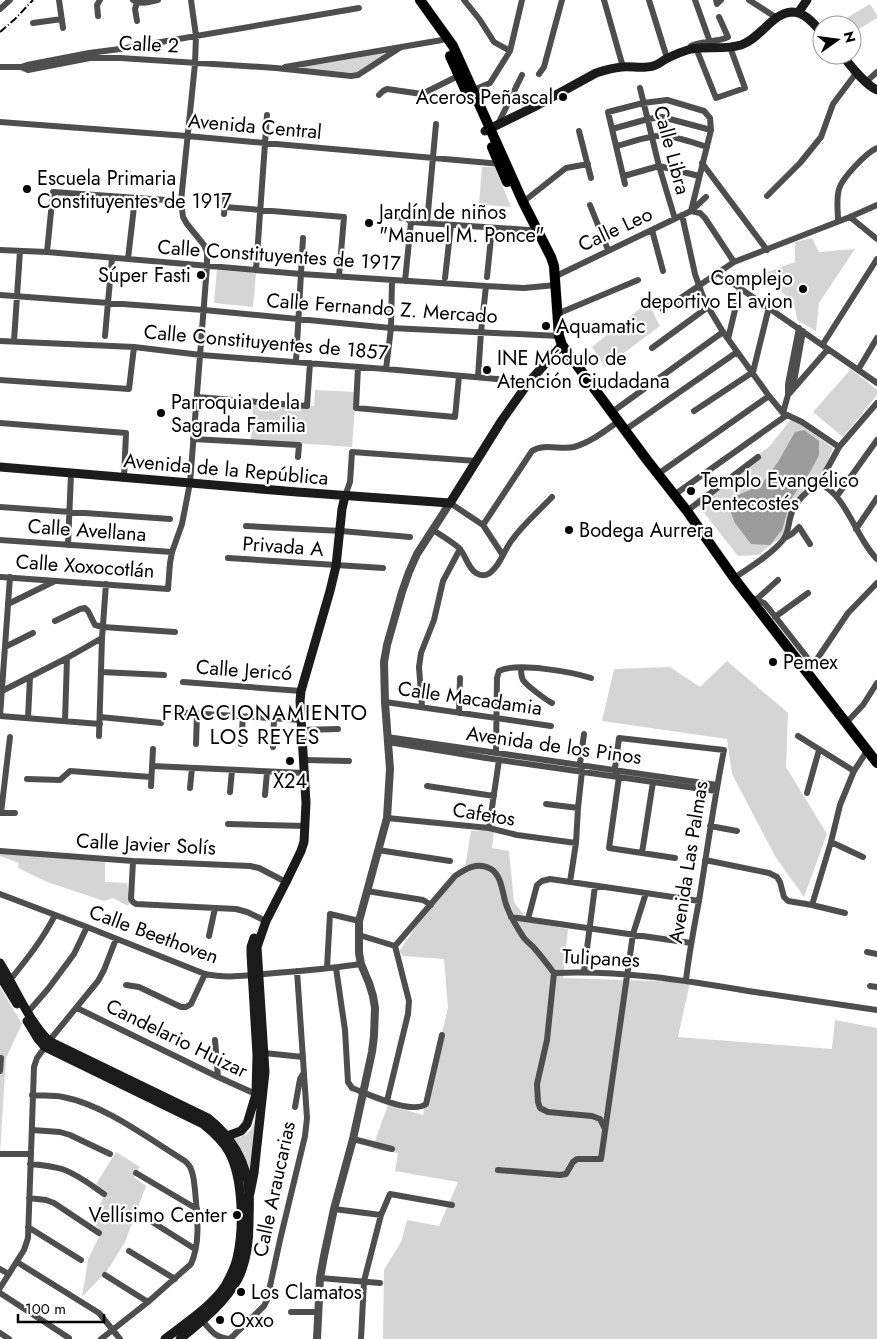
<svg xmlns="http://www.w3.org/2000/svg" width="877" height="1339" font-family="Jost,sans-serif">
	<rect width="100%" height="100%" fill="#fff"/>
	<path fill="#d5d5d5" d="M870 4 877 15V18L852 33V25H835Z
		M384 52 386 56 357 73 302 69 301 66Z
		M482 167H495L511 207 479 204Z
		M812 238 819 252 855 249 819 303 816 331 797 320 794 302 760 275 795 262V242Z
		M217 270 256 273 253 307 214 303Z
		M648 302 660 326 605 367 592 347Z
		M851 369 877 390V395L843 437 813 412Z
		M315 390 356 392 352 447 251 440 253 402 314 406Z
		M792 418 833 448 821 479 805 488 795 503 783 536 758 555 738 556 698 505 733 472 769 447Z
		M727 661 788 713 786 767 827 834 804 897 775 856 732 774 727 739 602 721 614 669 670 667 700 687Z
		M494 830 492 848 509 851 514 902 529 922 568 929 563 978 690 982 678 1037 832 1049 835 1020 877 1028V1339H383L384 1270 401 1242 407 1220 439 1226 458 1182 395 1171 398 1153 372 1149 388 1105 423 1115 448 1007 444 959 403 956 399 951 429 908 465 867 471 831Z
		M0 851 105 861V882L127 883 130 902 128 906 113 898 104 901 47 882 18 868 19 863 0 856Z
		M0 987 22 1024 6 1058 0 1153Z
		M257 1101 260 1102 251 1179 245 1161 234 1138C257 1135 254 1120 257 1101Z
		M116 1152 140 1167 134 1177 146 1186 125 1242 107 1271 82 1297 88 1260 101 1232 91 1220 107 1192 96 1184Z"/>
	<path fill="#9c9c9c" d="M804 430 819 441V455L810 472 791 499 782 530 770 545 751 544 735 523 728 505 736 496 761 485 778 462 795 432Z"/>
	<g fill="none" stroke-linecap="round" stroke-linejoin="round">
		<g stroke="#dbdbdb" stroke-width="11">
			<path id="primary" d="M420 0 453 46 523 202 551 257 554 266 559 336 562 345 647 460 687 511 734 578 877 763
				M450 56 468 96
				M492 147 507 182"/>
		</g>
		<path stroke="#4e4e4e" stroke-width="6" d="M59 0 63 28
			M133 0C141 5 149 2 158 0
			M464 0 480 20 494 42 510 51
			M604 0 623 67
			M649 0 667 58
			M695 0 710 42
			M716 0 717 4 721 0
			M749 0 777 18
			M0 9 10 0
			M98 16 97 5 100 0
			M137 21 135 9 137 3
			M33 23 62 19
			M691 46C703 40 717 43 728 37L719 17
			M696 48 716 98 745 88 730 47
			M0 67H21L28 70 90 58H120L276 68 351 76 358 75 401 47
			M21 67 27 65 89 53 120 49 359 8
			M285 67 442 40 447 37
			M539 74 544 67 562 0
			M866 82 877 72
			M640 88 659 166 675 219
			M471 91 490 83 510 51 522 0
			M379 95 383 91 387 89 422 94 458 76
			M0 122 187 136 501 164
			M498 124 522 75
			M612 129 648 119 662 117 711 130
			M579 131 591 178
			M616 146C631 143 647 135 662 136 676 136 694 143 707 147
			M702 163 767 250
			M624 176 659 166 699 176
			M625 184 608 112 643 103 667 100 704 111 710 118 711 130 691 211
			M767 196 800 163 821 137 833 104 857 72
			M523 202 566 168 588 164
			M590 205 608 250
			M225 207 344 217 339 276
			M691 211 700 213 705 218 734 262
			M224 214 226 194
			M682 215 695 274 702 294 708 307 723 332 769 396 783 413 802 422 839 447
			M393 217 406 218 411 222
			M850 217 877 239
			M838 221C838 211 836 199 839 189 842 178 866 153 877 148
			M411 222 529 230
			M427 223 436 124
			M652 230 663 271
			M0 250 47 252 301 274 486 286 524 288 556 285
			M47 252 53 192 181 201
			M128 259 135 198
			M256 270 267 115
			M718 273 877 383
			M487 277 492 228
			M554 277 691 211 706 197
			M445 278 451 225
			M405 281 411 222
			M0 295 204 310 391 328 559 336
			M663 310 734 262 850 217 877 205
			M557 314 638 280
			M105 336 112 258
			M728 339 740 289
			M0 341 134 347 201 355 386 369 529 382
			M14 341 20 251
			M823 344 877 259
			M652 348 708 307
			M296 362 303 238
			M358 367 356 408 455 417 459 376
			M386 369 391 328 392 280
			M858 370 877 338
			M478 377 481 332 486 286
			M0 380 129 389 134 347
			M791 389 794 382 803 331
			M788 395V384L799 328
			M197 397 307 406 310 363
			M694 411 753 372 769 307
			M612 412 723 332
			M783 413 788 395 828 349
			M0 423 126 433 124 478
			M625 430 737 352
			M193 439 299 445 298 457
			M658 474 769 396
			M819 484C846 493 856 539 877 559
			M674 495 787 415
			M345 496 350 482 352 452 476 461
			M837 496 877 440
			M450 503 483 525 502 554
			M0 507 170 519
			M687 511 758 457
			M483 525 532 451C543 443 561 450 574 447 591 442 605 431 619 421
			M246 526 341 531 410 537
			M856 529 877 498
			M433 530C442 536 451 541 459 548 466 555 467 567 476 573 481 576 487 576 491 572 501 564 504 550 512 540 523 524 539 511 552 497
			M785 538 792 534 799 527 810 544
			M0 540 172 552
			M68 545 71 474
			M228 558 383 568
			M1 577 168 589 170 563 172 552 182 524 190 483 207 266V252L204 245 187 224 183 217 181 201 195 64 196 36 191 0
			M734 578C749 568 772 554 783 540 789 532 788 524 791 515 794 503 808 489 819 484L839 447 877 403
			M750 597 764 603 770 610 813 665 848 613 877 583
			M757 599 778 580
			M8 604 55 581
			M775 617 808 593
			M55 621 80 609 85 608 88 611 95 625 103 627 175 632
			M5 647 33 633
			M521 668C521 672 521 676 523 680 526 685 546 700 552 703
			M101 672 164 675
			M183 682 301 691
			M2 691 67 658 102 638
			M385 702 551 726
			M422 707 419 667 421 653 434 620 443 581 460 549
			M173 712 301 720
			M459 713 460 678
			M0 716 10 577
			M0 716 100 724
			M100 717 161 723
			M28 718 30 677
			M65 721 67 658
			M846 723 863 705 877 683
			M301 730 338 729
			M99 736 102 638 106 584
			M798 736 854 771
			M387 737 717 785
			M388 742 486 758 716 791
			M196 744 197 714
			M241 744 243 717
			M273 747 274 719
			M496 753 497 678 499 671C517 662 572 672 591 678
			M304 760 349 761
			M152 766 305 773
			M614 776 619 738 724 750C714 800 707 851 699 901 694 927 689 954 686 980
			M619 777 609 848 675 858
			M27 779 60 780 70 771 151 777
			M151 786 153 749
			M427 786 494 796
			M190 788 192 768
			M230 792 232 770
			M807 793 819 750
			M265 795 267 772
			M546 804 578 808
			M0 813H15
			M1 813 10 737
			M387 818 489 828 517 835 576 843
			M228 824 306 826
			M710 826 737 831
			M489 828 499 760
			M831 842 863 857
			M378 850 450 861
			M0 851 133 861 250 866 259 868 286 882
			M642 853 653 782
			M705 860 769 873 777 877 780 882 784 897 788 901 812 905 845 913
			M133 861 131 899 133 902 136 904 236 909 247 912 266 921
			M570 882 576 843 578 808 582 771 580 764 584 734
			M367 891 423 900 431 905
			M0 894 87 927 205 974C228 979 252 975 275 973 304 971 333 968 361 964
			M812 905 831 842 840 805 854 771 867 751
			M511 917 691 943
			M528 919 537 885 542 881 550 879 646 893 699 901
			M359 935 395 946
			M209 936 215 908
			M395 946 455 876C465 869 478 861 491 869 503 877 502 895 507 907 511 918 518 929 524 938 527 942 532 945 535 949 542 957 548 965 554 973
			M867 952 877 954
			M327 968 330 914 359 921
			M336 968 345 1030 348 1082 352 1088C368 1094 412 1115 426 1104L442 1035
			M584 972 595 886
			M554 973C619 970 684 980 748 991 791 997 834 1004 877 1010
			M554 973 547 1040 537 1084 538 1102 540 1108 548 1112 592 1116 600 1119 605 1129
			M10 980C27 959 43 939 55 915
			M126 985 139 987 181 1007H186L191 1004 205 974
			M870 986 877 987
			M77 1008 218 1077 258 1095
			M28 1012 48 989 74 954 87 927
			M215 1040 218 1077
			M49 1041 98 981 104 970 116 939
			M264 1053 303 1057
			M0 1071 1 1058
			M32 1095C42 1096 53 1095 63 1097 105 1105 149 1139 185 1161 187 1163 189 1165 190 1167 194 1174 194 1183 195 1190 197 1214 201 1242 191 1264L148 1302 101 1339
			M387 1101 408 1014 409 1001 395 946
			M295 1107 300 1079 303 1074
			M32 1130 60 1132 70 1135 110 1154
			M353 1139 392 1149
			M0 1154H30
			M30 1164C41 1165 52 1166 62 1169 77 1174 91 1185 104 1194
			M498 1170 560 1175 566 1174 573 1162 577 1159H601L633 934 646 893
			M136 1173 197 1209
			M29 1198 46 1200 54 1203 99 1233
			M334 1209 381 1215
			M138 1213 195 1249
			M28 1227 81 1260
			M129 1251 175 1279
			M17 1262 99 1313 120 1339
			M0 1269 9 1274
			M105 1275 148 1302
			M320 1278 380 1283
			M0 1288 24 1250 28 1238 34 1067 37 1058 45 1047
			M0 1293 69 1338 68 1339
			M291 1312H319
			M200 1318C211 1330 213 1337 230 1339
			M0 1333 9 1339
			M230 1339 264 1306 267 1300 280 1240 305 1136 307 1118 297 971
			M361 1339 364 1281 381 1215 390 1194 452 1205"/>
		<path stroke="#4e4e4e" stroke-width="8" d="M317 1339 320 1278 324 1256 334 1209 353 1139 372 1052 374 1036 375 1008 373 996 369 983 361 964 359 953V921L387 818 390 769 385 702 384 662 387 645 402 592 409 572 417 554 450 503"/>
		<path stroke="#1b1b1b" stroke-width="9" d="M798 13 807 0
			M842 55C851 66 864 84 877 90
			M485 131 534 107 596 73C605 70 613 68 622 67 632 66 643 69 653 66 658 65 662 61 666 59 674 55 683 51 691 49 707 46 725 50 741 45 760 39 772 13 792 12 805 12 814 24 822 33
			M0 467 297 492 450 503 502 420 529 382 562 345
			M0 963C16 989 28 1020 49 1041L208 1118C231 1136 247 1162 249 1192 250 1202 249 1213 249 1223 249 1241 246 1263 238 1279 224 1304 202 1321 180 1339
			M0 976 17 1004
			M27 1021 38 1039 45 1047 203 1124C213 1132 223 1141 229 1152 243 1178 244 1229 237 1258 235 1267 230 1277 225 1286 211 1307 184 1324 165 1339
			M227 1136 241 1131 247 1124 256 1094 257 1055 251 954V947L254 938
			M250 1193 254 1173 265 1072 257 947 266 921 286 882 301 851 304 842 306 803 300 701 301 691 330 591 336 566 342 509 345 496"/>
		<use href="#primary" stroke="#000" stroke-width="10"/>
		<path stroke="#000" stroke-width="2" stroke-dasharray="8 2.5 1 2.5" stroke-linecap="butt" d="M0 32 15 19 33 0"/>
	</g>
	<g fill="#000" stroke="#fff" stroke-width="2">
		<circle cx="563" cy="97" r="5"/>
		<circle cx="27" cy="189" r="5"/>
		<circle cx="369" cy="223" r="5"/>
		<circle cx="201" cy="275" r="5"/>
		<circle cx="803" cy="289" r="5"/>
		<circle cx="546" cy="326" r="5"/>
		<circle cx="487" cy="370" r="5"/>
		<circle cx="161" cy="413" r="5"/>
		<circle cx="691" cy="491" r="5"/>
		<circle cx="569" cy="530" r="5"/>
		<circle cx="773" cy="662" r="5"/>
		<circle cx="290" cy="761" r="5"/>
		<circle cx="237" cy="1215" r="5"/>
		<circle cx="241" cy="1292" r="5"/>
		<circle cx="220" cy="1320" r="5"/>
	</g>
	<g text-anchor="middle" stroke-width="4.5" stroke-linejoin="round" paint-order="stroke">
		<g font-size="20" fill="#000" stroke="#fff">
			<text transform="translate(149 44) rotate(3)" y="7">Calle 2</text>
			<text transform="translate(255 126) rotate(5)" y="7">Avenida Central</text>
			<text transform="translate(672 150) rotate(75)" y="7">Calle Libra</text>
			<text transform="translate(615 229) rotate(-25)" y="7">Calle Leo</text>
			<text transform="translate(279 255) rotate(4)" y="7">Calle Constituyentes de 1917</text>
			<text transform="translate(382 308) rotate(4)" y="7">Calle Fernando Z. Mercado</text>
			<text transform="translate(266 342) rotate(5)" y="7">Calle Constituyentes de 1857</text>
			<text transform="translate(226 469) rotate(5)" y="7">Avenida de la República</text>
			<text transform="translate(87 530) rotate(4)" y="7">Calle Avellana</text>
			<text transform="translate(283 546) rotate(4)" y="7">Privada A</text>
			<text transform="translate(85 566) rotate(4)" y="7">Calle Xoxocotlán</text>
			<text transform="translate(244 670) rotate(4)" y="7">Calle Jericó</text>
			<text transform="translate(470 698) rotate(8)" y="7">Calle Macadamia</text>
			<text transform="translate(554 745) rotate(8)" y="7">Avenida de los Pinos</text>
			<text transform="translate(484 814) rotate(9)" y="7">Cafetos</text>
			<text transform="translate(146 844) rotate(3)" y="7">Calle Javier Solís</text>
			<text transform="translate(688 862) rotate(-81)" y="7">Avenida Las Palmas</text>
			<text transform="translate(154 934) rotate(20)" y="7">Calle Beethoven</text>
			<text transform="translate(601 958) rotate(3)" y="7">Tulipanes</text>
			<text transform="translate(177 1038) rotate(26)" y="7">Candelario Huizar</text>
			<text transform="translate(274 1189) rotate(-78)" y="7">Calle Araucarias</text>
		</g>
		<g font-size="20" fill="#000" stroke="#fff" text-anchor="start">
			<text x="553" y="104" text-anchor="end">Aceros Peñascal</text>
			<text x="37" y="185">Escuela Primaria<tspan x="37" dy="23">Constituyentes de 1917</tspan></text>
			<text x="379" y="219">Jardín de niños<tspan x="379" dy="23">"Manuel M. Ponce"</tspan></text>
			<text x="191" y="282" text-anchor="end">Súper Fasti</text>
			<text x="793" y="285" text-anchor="end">Complejo<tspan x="793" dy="23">deportivo El avion</tspan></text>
			<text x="556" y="333">Aquamatic</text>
			<text x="497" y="365">INE Módulo de<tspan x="497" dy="23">Atención Ciudadana</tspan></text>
			<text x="171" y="409">Parroquia de la<tspan x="171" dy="23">Sagrada Familia</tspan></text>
			<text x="701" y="487">Templo Evangélico<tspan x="701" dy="23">Pentecostés</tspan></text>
			<text x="579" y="537">Bodega Aurrera</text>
			<text x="783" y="669">Pemex</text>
			<text x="290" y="788" text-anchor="middle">X24</text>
			<text x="227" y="1222" text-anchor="end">Vellísimo Center</text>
			<text x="251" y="1299">Los Clamatos</text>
			<text x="230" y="1327">Oxxo</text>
		</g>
		<g font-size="21" letter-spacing="1" fill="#000" stroke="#fff">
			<text x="265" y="720">FRACCIONAMIENTO<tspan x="265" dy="24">LOS REYES</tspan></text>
		</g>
	</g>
	<g transform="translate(837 40) rotate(76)"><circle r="24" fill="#ffffff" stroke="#999999"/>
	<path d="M0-4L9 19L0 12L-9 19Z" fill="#000000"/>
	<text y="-8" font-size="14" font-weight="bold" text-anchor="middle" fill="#000000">N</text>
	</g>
	<path d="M18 1314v8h86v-8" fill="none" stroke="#000000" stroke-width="2.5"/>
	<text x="25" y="1314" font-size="15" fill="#000000" stroke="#ffffff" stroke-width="4" paint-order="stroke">100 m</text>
</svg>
